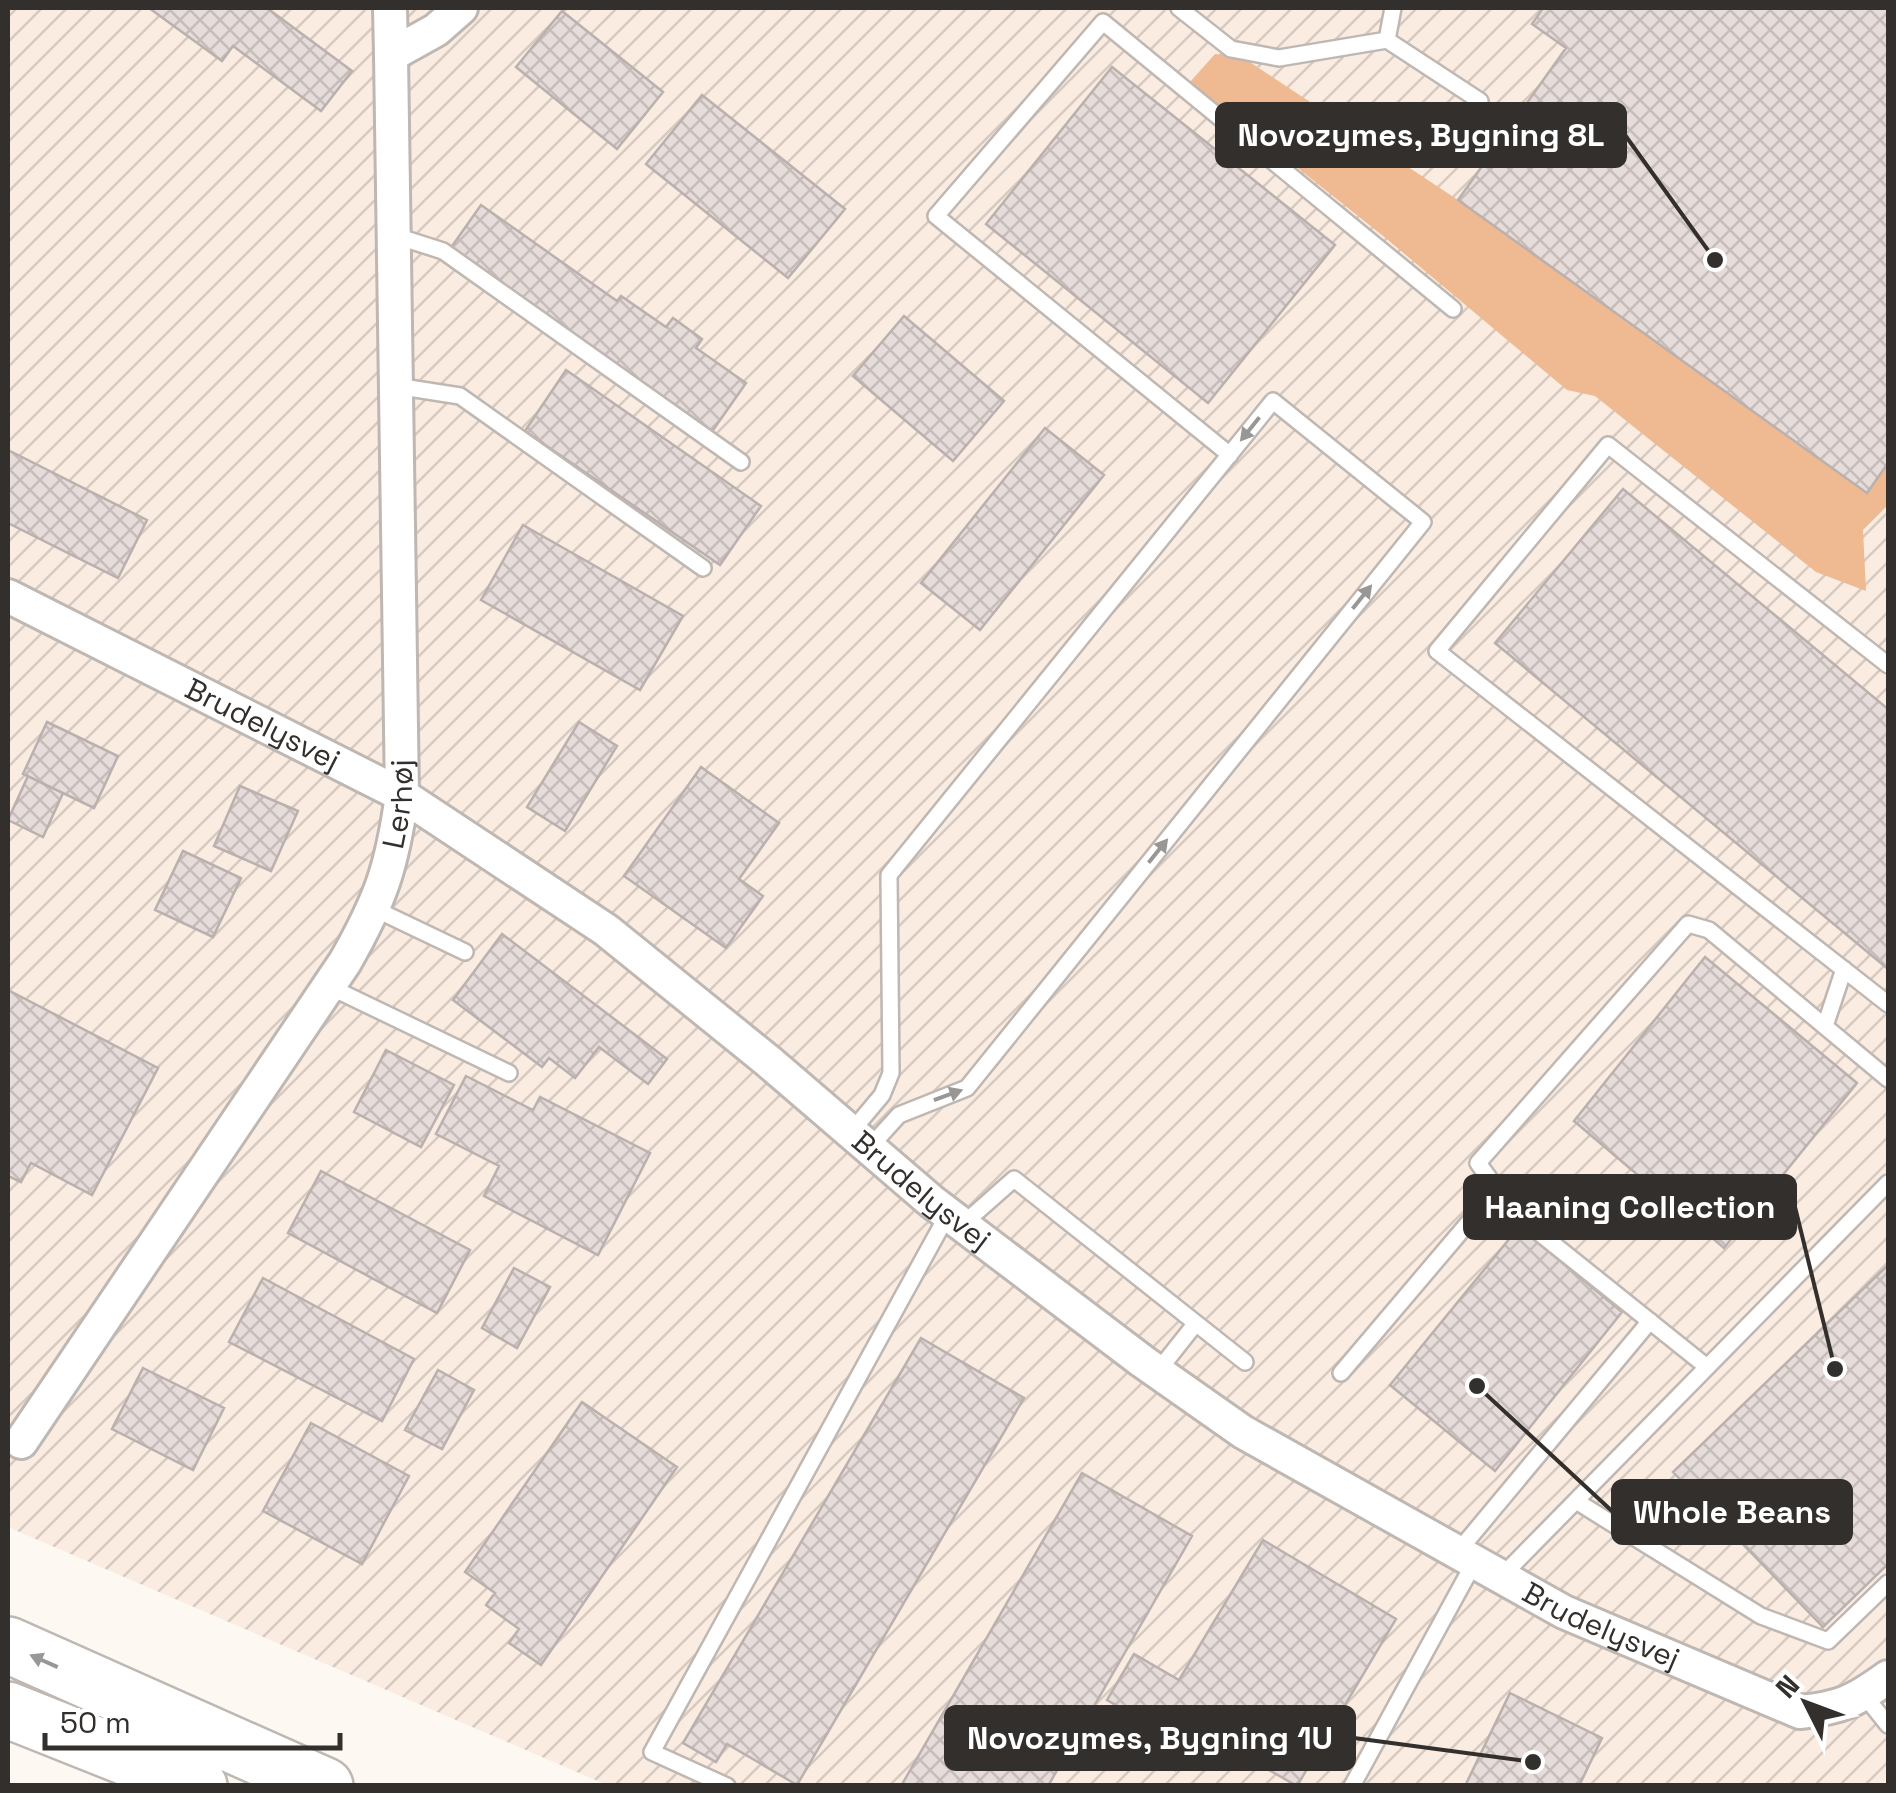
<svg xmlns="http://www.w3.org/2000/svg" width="1896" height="1793" font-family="'Space Grotesk',sans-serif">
	<defs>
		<pattern id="industrial-furrows" width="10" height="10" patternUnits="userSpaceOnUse" patternTransform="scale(2.5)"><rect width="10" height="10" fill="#faece1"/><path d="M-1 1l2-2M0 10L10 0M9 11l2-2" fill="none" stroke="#d7cbc1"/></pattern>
		<pattern id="building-cross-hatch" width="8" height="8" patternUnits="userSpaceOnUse" patternTransform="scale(2.5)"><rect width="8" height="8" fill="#e6dcda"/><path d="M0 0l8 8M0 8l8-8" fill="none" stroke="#c6bdbb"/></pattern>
	</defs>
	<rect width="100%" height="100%" fill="#fef8f3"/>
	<path fill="url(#industrial-furrows)" d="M8 8H1888V1785H607L8 1527Z"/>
	<path fill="#efb991" d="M1215 54 1242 57 1458 200 1867 493 1888 463V505L1863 530 1866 591 1816 572 1595 396 1567 390 1388 240 1190 82Z"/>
	<path fill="url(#building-cross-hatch)" stroke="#bab0ae" stroke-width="2.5" d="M149 8H267L352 71 321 111 233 46 222 61Z
		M1543 8H1888V463L1867 493 1458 200 1566 48 1532 24Z
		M562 11 663 92 617 149 516 67Z
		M1112 67 1335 245 1208 403 986 224Z
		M702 95 845 209 788 278 646 164Z
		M481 205 617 301 621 296 666 327 673 318 702 339 696 348 746 383 711 433 450 249Z
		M904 316 1004 401 953 461 853 376Z
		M566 370 761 506 720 565 525 431Z
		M1045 428 1104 475 980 630 921 583Z
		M8 450 147 520 118 578 8 523Z
		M1623 489 1888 709V969L1495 643Z
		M523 525 683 616 640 690 481 600Z
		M47 722 118 756 94 808 23 774Z
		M579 722 617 746 565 831 527 807Z
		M701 767 779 823 739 879 763 896 726 948 624 876Z
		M28 776 63 793 43 837 8 820Z
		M240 786 298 811 271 871 214 846Z
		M183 851 241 878 213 937 155 910Z
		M502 934 667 1059 648 1084 599 1047 575 1078 549 1058 542 1067 453 1000Z
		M1705 957 1857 1083 1724 1248 1574 1121Z
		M8 990 158 1068 92 1195 31 1163 21 1182 8 1176Z
		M386 1050 454 1085 421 1147 354 1112Z
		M466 1076 533 1110 540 1097 650 1153 598 1255 484 1196 499 1166 436 1134Z
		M321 1171 470 1250 437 1313 288 1233Z
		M1519 1227 1622 1312 1495 1471 1390 1385Z
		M1888 1265V1564L1823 1627 1673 1472Z
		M514 1268 550 1287 517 1348 482 1328Z
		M263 1278 414 1359 382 1421 229 1342Z
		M921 1338 1024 1398 797 1785 727 1744 716 1762 683 1743Z
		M143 1368 224 1408 193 1470 112 1429Z
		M438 1370 474 1390 442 1449 405 1430Z
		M582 1402 677 1467 541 1665 509 1643 519 1629 486 1605 495 1593 465 1572Z
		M311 1423 409 1476 362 1564 263 1511Z
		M1082 1473 1192 1536 1048 1786H901Z
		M1263 1540 1396 1619 1297 1786 1199 1730 1175 1770 1147 1754 1161 1731 1107 1700 1134 1654 1179 1680Z
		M1510 1693 1602 1738 1579 1786H1465Z"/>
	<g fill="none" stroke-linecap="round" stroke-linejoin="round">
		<g stroke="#beb7b2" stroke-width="20">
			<path id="service" d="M1179 8 1231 49 1279 58 1387 40 1480 101
				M1387 40 1393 8
				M393 235 443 251 741 462
				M396 386 460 396 703 568
				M1230 455 936 216 1103 22 1453 309
				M1888 665 1608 445 1437 651 1888 1004
				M375 909 465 952
				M328 986 509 1073
				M1825 1026 1844 969
				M851 1132 882 1095 891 1073 889 875 1273 401 1423 522 967 1088 899 1115 869 1148
				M1492 1195 1707 1367
				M962 1225 1014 1179 1245 1362
				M1158 1371 1196 1323
				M1341 1373 1497 1189 1478 1163 1688 924 1709 930 1888 1079
				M1576 1501 1761 1616 1828 1641 1888 1583
				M1456 1554 1650 1321
				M1500 1578 1888 1183
				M1864 1695 1888 1725
				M727 1786 652 1752 948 1214
				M1352 1786 1474 1563"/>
		</g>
		<g stroke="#beb7b2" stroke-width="38">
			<g id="minor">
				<path d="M390 8 391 55 436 30 461 8"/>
				<path id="s1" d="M8 596 402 795 606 930 768 1061 931 1201 1142 1361 1243 1432 1564 1612 1800 1712C1841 1708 1855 1701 1888 1677"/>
				<path id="s2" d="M21 1442 345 962C381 899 392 867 402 795L391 55"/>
			</g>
		</g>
		<g stroke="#beb7b2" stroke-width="60">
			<path id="motorway" d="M8 1645 325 1786
				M8 1710 199 1786"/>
		</g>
		<use href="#service" stroke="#fff" stroke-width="15"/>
		<use href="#minor" stroke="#fff" stroke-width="32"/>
		<use href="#motorway" stroke="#fff" stroke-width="55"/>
	</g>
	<defs><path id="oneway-solid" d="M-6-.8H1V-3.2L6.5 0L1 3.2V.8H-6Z" transform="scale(2.5)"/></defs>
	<g fill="#989796">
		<use href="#oneway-solid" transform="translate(1250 429) rotate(129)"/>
		<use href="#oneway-solid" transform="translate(1362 597) rotate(-51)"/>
		<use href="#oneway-solid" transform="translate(1158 851) rotate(-51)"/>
		<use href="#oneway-solid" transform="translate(948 1095) rotate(-20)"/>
		<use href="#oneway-solid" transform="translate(44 1661) rotate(-156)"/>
	</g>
	<g text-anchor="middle" stroke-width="10" stroke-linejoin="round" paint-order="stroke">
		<g font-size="30" fill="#322f2d" stroke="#fff">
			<text dy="10" stroke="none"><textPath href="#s1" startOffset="285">Brudelysvej</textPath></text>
			<text dy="10" stroke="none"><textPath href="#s2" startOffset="748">Lerhøj</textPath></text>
			<text dy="10" stroke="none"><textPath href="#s1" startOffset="1095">Brudelysvej</textPath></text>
			<text dy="10" stroke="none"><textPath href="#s1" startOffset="1905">Brudelysvej</textPath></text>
		</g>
	</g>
	<path fill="none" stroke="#322f2d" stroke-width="4" d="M1715 260L1625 135M1835 1369L1795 1207M1477 1386L1613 1512M1533 1762L1354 1738"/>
	<g fill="#322f2d" stroke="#fff" stroke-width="4">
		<circle cx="1715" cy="260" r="10"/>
		<circle cx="1835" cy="1369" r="10"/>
		<circle cx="1477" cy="1386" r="10"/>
		<circle cx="1533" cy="1762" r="10"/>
	</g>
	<g fill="#322f2d" stroke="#322f2d" stroke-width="4">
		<rect x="1217" y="104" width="408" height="62" rx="10"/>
		<rect x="1465" y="1176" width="330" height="62" rx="10"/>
		<rect x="1613" y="1481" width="238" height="62" rx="10"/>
		<rect x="946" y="1707" width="408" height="62" rx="10"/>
	</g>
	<g font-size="32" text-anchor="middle" font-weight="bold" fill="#fff">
		<text x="1421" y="146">Novozymes, Bygning 8L</text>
		<text x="1630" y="1218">Haaning Collection</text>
		<text x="1732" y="1523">Whole Beans</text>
		<text x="1150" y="1749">Novozymes, Bygning 1U</text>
	</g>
	<rect width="1896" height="1793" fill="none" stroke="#322f2d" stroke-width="20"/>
	<g transform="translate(1806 1703) rotate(312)" stroke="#ffffff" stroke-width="8" paint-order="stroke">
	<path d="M0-8L18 38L0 25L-18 38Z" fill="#322f2d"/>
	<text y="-15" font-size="28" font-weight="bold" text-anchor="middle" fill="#322f2d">N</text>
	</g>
	<path d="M45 1733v15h295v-15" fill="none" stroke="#322f2d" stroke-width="5"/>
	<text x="60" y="1733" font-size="30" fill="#322f2d" stroke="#ffffff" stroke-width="8" paint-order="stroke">50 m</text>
</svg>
